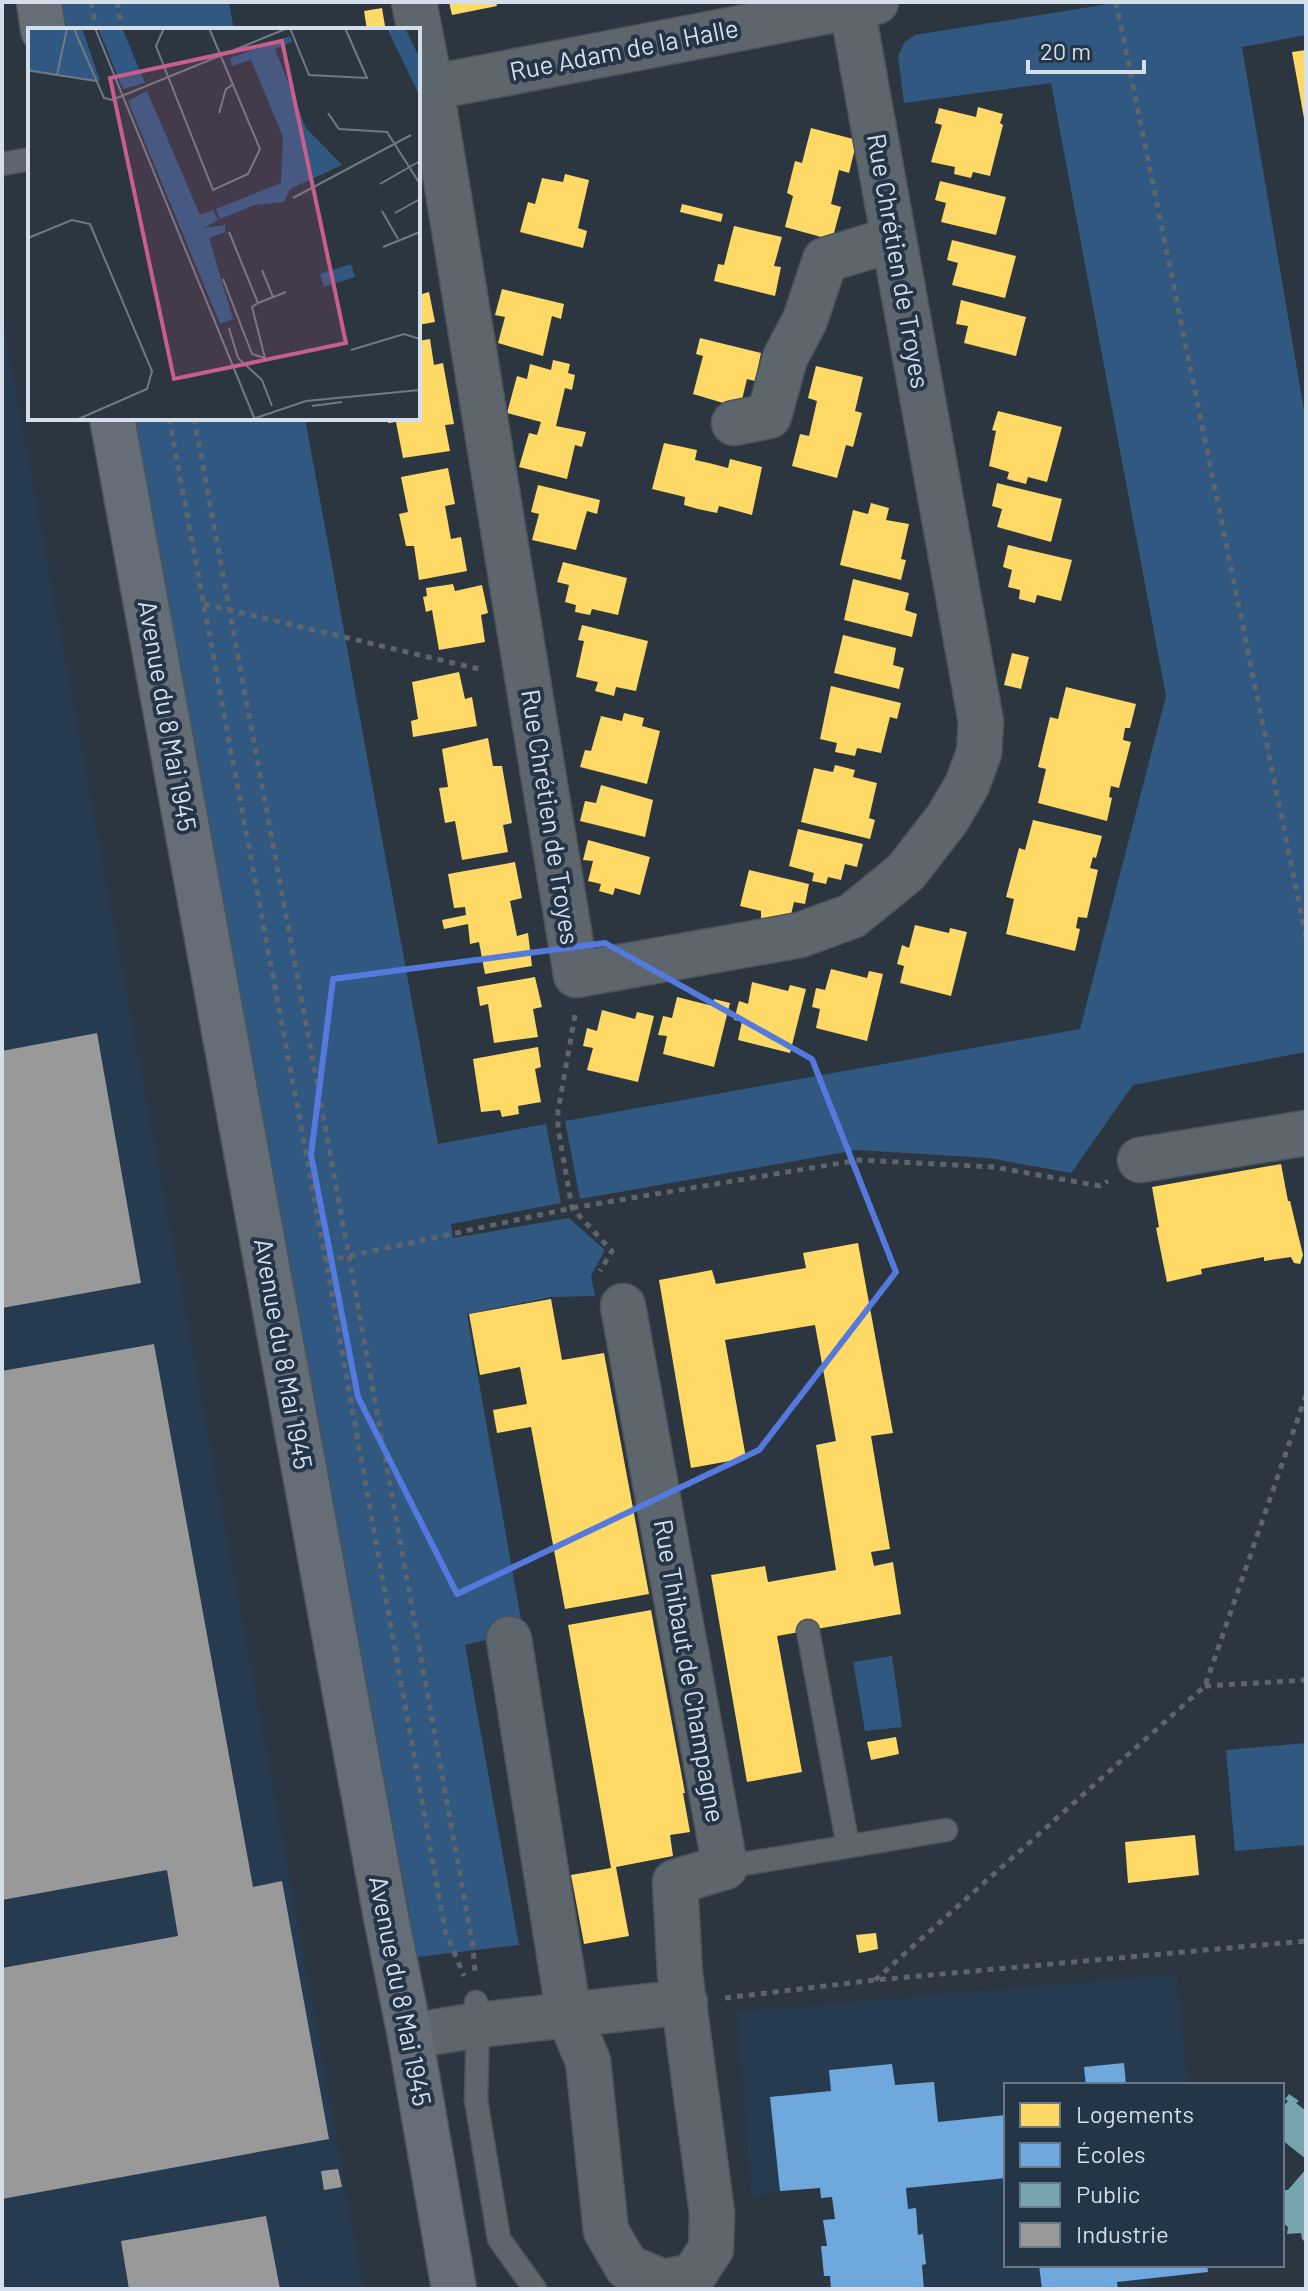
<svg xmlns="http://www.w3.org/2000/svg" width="1308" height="2291" font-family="Barlow,sans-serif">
	<rect width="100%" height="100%" fill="#2c3640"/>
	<path fill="#263b50" d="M2 313 285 1849 364 2289H2Z
		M1176 1974 1189 2085H1006V2265H1207L1208 2272 1149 2279 1148 2289H831L830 2276H824L821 2246 826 2245 823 2220 835 2219 832 2198H821L820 2188 780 2191 752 2198 736 2012Z"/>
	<path fill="#315880" d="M57 2H229L234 30H62Z
		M1121 2H1306V35L1242 47 1306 422V1052L1133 1085 1071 1173 989 1158 857 1150 580 1199 565 1121 1080 1029 1166 696 1051 83 904 103 898 56 904 43 915 35Z
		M135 418H305L438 1144 546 1124 561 1203 451 1224 453 1238 569 1218 605 1250 591 1276 595 1296 551 1297 467 1314 523 1631 465 1645 519 1945 417 1957Z
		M892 1656 902 1727 865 1731 853 1662Z
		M1306 1743V1845L1235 1851 1226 1750Z"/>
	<path fill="#ffd966" d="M449 2H496L497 6 452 15Z
		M382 8 385 26 367 30 364 11Z
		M1306 50V118H1304L1292 52Z
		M978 107 1003 114 1000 123 1003 125 990 176 973 172 971 178 954 174 955 167 931 162 942 125 935 123 939 108 976 117Z
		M811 128 857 140 849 173 839 170 831 204 841 207 832 240 785 227 793 196 787 193 795 161 802 163Z
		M565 174 589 180 578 228 587 231 583 248 520 232 528 202 535 204 542 178 563 182Z
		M940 181 1006 197 996 235 941 222 946 203 935 200Z
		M682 204 723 214 721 222 680 212Z
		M734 226 782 237 774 266 781 267 775 296 714 281 718 264 724 265Z
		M952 240 1016 256 1005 298 952 285 958 263 947 260Z
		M418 283 422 294 429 292 435 322 418 325Z
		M502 289 564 304 561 319 552 316 543 356 498 343 505 317 495 315Z
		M961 300 1026 317 1016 356 964 343 968 326 956 324Z
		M700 338 761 353 755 381 747 379 740 408 693 394 703 356 696 354Z
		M430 339 434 365 443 363 454 424 445 425 450 451 403 458 396 422 388 423 387 418H418V341Z
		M553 360 570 364 568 373 575 375 572 390 565 388 556 426 586 432 582 447 575 445 567 479 519 467 529 433 537 435 541 422 507 413 517 376 527 379 530 364 551 370Z
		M816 366 863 377 855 411 862 413 853 447 846 445 837 478 792 466 800 434 809 436 817 401 808 398Z
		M998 411 1062 427 1047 482 1028 477 1026 484 1007 479 1009 472 989 466 996 431 992 430Z
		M664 443 697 450 695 460 709 463 728 468 730 459 762 467 752 515 719 506 717 513 698 509 684 505 685 497 652 489Z
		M448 468 455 504 445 506 451 539 461 537 467 571 419 580 414 546H406L399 514 408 512 401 477Z
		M997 483 1062 499 1051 542 997 527 1002 509 992 506Z
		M538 485 600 500 597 514 587 511 576 550 532 540 539 514 531 512Z
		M871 503 889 508 886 520 909 524 901 559 906 560 901 580 840 565 853 510 868 514Z
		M1008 545 1072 560 1061 601 1037 595 1035 603 1019 599 1020 590 1008 587 1012 570 1003 567Z
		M563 562 627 578 618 615 592 609 590 615 575 612 576 605 565 602 569 585 557 582Z
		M853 579 909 593 905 610 917 614 912 637 844 620Z
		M453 584 455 591 482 585 488 613 481 615 485 642 439 650 432 610 426 612 423 597 427 596 426 588Z
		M582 625 648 641 636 691 616 687 614 696 595 691 598 682 576 677 584 641 578 640Z
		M843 635 896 648 893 665 904 668 899 689 834 673Z
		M1012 653 1029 657 1021 689 1004 685Z
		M459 672 465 699 472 697 477 726 413 737 411 721 418 719 412 682Z
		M831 686 901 703 897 719 890 717 881 753 857 748 855 756 835 752 837 743 820 739Z
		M1066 687 1136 704 1130 728H1125L1123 740 1131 742 1119 788 1111 786 1109 797 1112 798 1107 821 1038 803 1046 769 1038 767 1050 717 1058 719Z
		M624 713 644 718 642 726 660 731 647 784 580 767 585 750 591 751 601 716 622 721Z
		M488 738 493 766H502L512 823 503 825 508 852 462 860 455 821 445 823 439 788 448 787 442 749Z
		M835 765 855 770 853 777 877 783 869 818 875 820 870 839 801 822 814 768 833 772Z
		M601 785 653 800 645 837 580 821 585 801 596 803Z
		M1033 820 1102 836 1096 858 1093 857 1090 868 1098 870 1087 918 1078 917 1076 928 1080 929 1075 951 1006 934 1014 899 1006 897 1019 848 1025 850Z
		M798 829 863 844 857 867 845 864 841 880 828 877 826 884 812 881 814 873 789 866Z
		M588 840 650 857 640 895 615 888 613 895 599 891 601 884 588 881 593 861 583 860Z
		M515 862 522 898 510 901 517 936 528 933 532 966 485 974 479 942 470 944 468 924 444 929 442 920 466 915 465 907 454 908 448 874Z
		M749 870 809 884 805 904 794 902 790 919 778 915 776 924 761 920V911L740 906Z
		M915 925 949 933 950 928 967 932 951 996 900 983 904 966 897 964 902 945 909 948Z
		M831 969 867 978 869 971 883 974 867 1041 816 1028 820 1009 812 1007 816 988 825 990Z
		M535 977 542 1007 533 1009 538 1037 494 1043 488 1004 480 1006 477 987Z
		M752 982 788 991 790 985 806 989 790 1053 738 1040 742 1021 734 1020 739 1001 748 1004Z
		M677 997 713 1006 714 999 730 1003 714 1067 663 1054 667 1036 658 1035 663 1016 672 1018Z
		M602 1010 635 1019 637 1012 654 1016 638 1082 587 1070 593 1048 583 1046 587 1028 597 1031Z
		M538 1047 541 1067 535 1069 541 1102 518 1106 519 1114 502 1117 500 1110 481 1112 473 1059Z
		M1281 1164 1288 1201H1290L1303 1255 1300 1264 1294 1263 1291 1257 1264 1261V1257L1201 1269 1202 1274 1167 1282 1156 1228 1159 1227 1152 1187Z
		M858 1243 893 1433 871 1436 890 1549 871 1552 874 1566 893 1562 901 1614 777 1636 802 1772 747 1782 711 1575 765 1566 768 1582 836 1570 816 1445 836 1441 815 1325 725 1340 746 1458 691 1468 659 1280 712 1270 716 1284 806 1268 803 1253Z
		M551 1299 562 1360 604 1353 649 1594 565 1609 531 1427 497 1433 493 1410 527 1404 520 1367 480 1375 469 1314Z
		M651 1610 685 1793H683L690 1832 670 1835 673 1856 616 1867 629 1936 584 1944 571 1875 611 1868 568 1625Z
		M896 1737 899 1754 871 1760 867 1742Z
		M1195 1835 1199 1875 1128 1883 1125 1842Z
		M876 1933 878 1949 859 1953 856 1935Z"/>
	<path fill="#6fa8dc" d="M1124 2063 1126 2085H1086L1084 2067Z
		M892 2064 895 2085 934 2082 938 2122 1006 2115V2178L906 2188 908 2209 916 2208 918 2235 923 2234 926 2264 922 2265 924 2289H831L830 2276H824L821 2246H827L823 2220 835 2219 832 2197 821 2198 820 2188 780 2191 770 2097 831 2091 829 2070Z
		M1039 2265H1207L1208 2272 1117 2282 1118 2289H1042Z"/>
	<path fill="#76a5af" d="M1289 2094 1299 2101 1296 2103 1306 2111V2159L1282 2140V2108L1288 2101 1285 2099Z
		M1306 2169V2243L1302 2239 1301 2233 1287 2234 1288 2227 1282 2222 1283 2190H1288Z"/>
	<path fill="#999" d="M97 1033 141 1283 2 1308V1051Z
		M154 1344 253 1887 282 1881 329 2139 2 2199V1968L178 1936 167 1870 2 1900V1371Z
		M338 2169 342 2187 324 2190 321 2171Z
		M266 2216 280 2289H129L121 2241Z"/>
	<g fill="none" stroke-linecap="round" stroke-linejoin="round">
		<g stroke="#4b545d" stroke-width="25">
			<path id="lane" d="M2 164 30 159
				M808 1631 848 1846
				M725 1867 946 1830
				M476 2002 478 2025 476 2100 499 2239 535 2289"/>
		</g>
		<g stroke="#4b545d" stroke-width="47">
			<path id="street" d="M414 2 431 88 576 975 800 935 852 916 906 872 947 819 967 785 979 753 981 722 851 2
				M418 90 876 2
				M734 423 769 416 785 358 805 320 825 260 894 239
				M1140 1160 1306 1133
				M509 1639 569 2016 588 2061 606 2231 627 2267 663 2282 693 2276 711 2249 712 2213 680 1974 675 1882 725 1867 623 1306
				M410 2036 478 2025 685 2002"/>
		</g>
		<g stroke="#4b545d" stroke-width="47">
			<path id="secondary" d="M39 2 43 30
				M112 418 386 1917 410 2036 454 2289"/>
		</g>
		<path stroke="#5d646b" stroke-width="5" stroke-dasharray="6 6" stroke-linecap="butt" d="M91 2 96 30
			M117 2 122 30
			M1116 2 1306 937
			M169 418 326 1261 445 1930 464 1976
			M194 418 349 1256 473 1947 475 1973
			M204 604 483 670
			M575 1015 558 1111V1128L572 1208 612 1251 600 1271
			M326 1261 572 1208 859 1160 994 1167 1100 1186 1108 1181
			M1205 1686 1306 1680
			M875 1980 1205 1686 1306 1395
			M725 1998 875 1980 1306 1941"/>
		<use href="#lane" stroke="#5d656d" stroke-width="22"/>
		<use href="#street" stroke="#5d656d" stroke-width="44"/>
		<use href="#secondary" stroke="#656d76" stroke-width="44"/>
	</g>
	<path fill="none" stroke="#547ade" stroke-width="6" stroke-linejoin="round" d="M605 943 812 1059 896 1272 759 1450 457 1594 358 1397 311 1155 333 979Z"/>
	<g text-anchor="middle" stroke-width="8" stroke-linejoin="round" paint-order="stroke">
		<g font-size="26" fill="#d4dfeb" stroke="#243548">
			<text transform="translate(624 50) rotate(-11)" y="9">Rue Adam de la Halle</text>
			<text transform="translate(898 261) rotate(80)" y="9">Rue Chrétien de Troyes</text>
			<text transform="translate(167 716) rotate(80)" y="9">Avenue du 8 Mai 1945</text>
			<text transform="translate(550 817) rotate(81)" y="9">Rue Chrétien de Troyes</text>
			<text transform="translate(283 1354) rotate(80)" y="9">Avenue du 8 Mai 1945</text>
			<text transform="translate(689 1671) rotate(80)" y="9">Rue Thibaut de Champagne</text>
			<text transform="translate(400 1991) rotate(79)" y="9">Avenue du 8 Mai 1945</text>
		</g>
	</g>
	<g transform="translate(28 28)">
		<rect width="392" height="392" fill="#2c3640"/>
		<path d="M0 0H54L72 53 0 44ZM70 0H94L117 55 95 61ZM359 0H377L392 31V69ZM262 8 264 14 247 21 278 100 314 137 262 161 256 174 227 177 192 191 188 181 253 155 255 109 223 32 204 38 202 30ZM119 63 172 187 185 182 190 192 176 200 197 197V204L181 210 205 291 192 296 100 73ZM323 236 327 249 296 259 292 246Z" fill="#315880"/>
		<path fill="none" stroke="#6f7a84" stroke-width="2" d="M39 0 29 47 68 53M40 0 46 1 76 70 84 72 260 0M67 0 227 392M136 0 128 18 185 162 220 146 232 121 181 0M262 0 281 47 339 50 317 0M0 42 29 47M191 85 198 61 206 56M300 85 311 101 359 104 392 156M352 156 392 133M265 170 383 107M354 183 370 211M367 185 392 171M0 210 44 192 62 196 124 343 119 361 48 392M355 219 392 204M234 242 245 269M195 251 224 326 237 330 224 279 230 275 201 204M230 275 258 264M201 300 210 330 234 352 244 378M323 322 376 306 392 311M284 378 314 374M225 391 278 373 392 362"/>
		<path fill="#c85e8d" fill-opacity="0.15" stroke="#c85e8d" stroke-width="4" d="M254 13 318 315 146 351 82 50Z"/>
		<rect width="392" height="392" fill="none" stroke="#d4dfeb" stroke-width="4"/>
	</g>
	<rect width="1308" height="2291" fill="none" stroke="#d4dfeb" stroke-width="8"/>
	<rect x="1004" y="2083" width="280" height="184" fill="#243548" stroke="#6a7989" stroke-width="2"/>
	<rect x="1020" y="2103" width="40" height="24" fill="#ffd966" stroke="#6a7989" stroke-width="2"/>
	<text x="1076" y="2123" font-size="24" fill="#d4dfeb">Logements</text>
	<rect x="1020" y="2143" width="40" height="24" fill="#6fa8dc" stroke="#6a7989" stroke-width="2"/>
	<text x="1076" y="2163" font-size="24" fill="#d4dfeb">Écoles</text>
	<rect x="1020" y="2183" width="40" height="24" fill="#76a5af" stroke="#6a7989" stroke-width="2"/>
	<text x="1076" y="2203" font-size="24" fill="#d4dfeb">Public</text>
	<rect x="1020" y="2223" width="40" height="24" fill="#999999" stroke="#6a7989" stroke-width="2"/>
	<text x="1076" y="2243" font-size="24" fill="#d4dfeb">Industrie</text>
	<path d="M1028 60v12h116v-12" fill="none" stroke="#d4dfeb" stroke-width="4"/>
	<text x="1040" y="60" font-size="24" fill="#d4dfeb" stroke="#243548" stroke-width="6" paint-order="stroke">20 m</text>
</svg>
